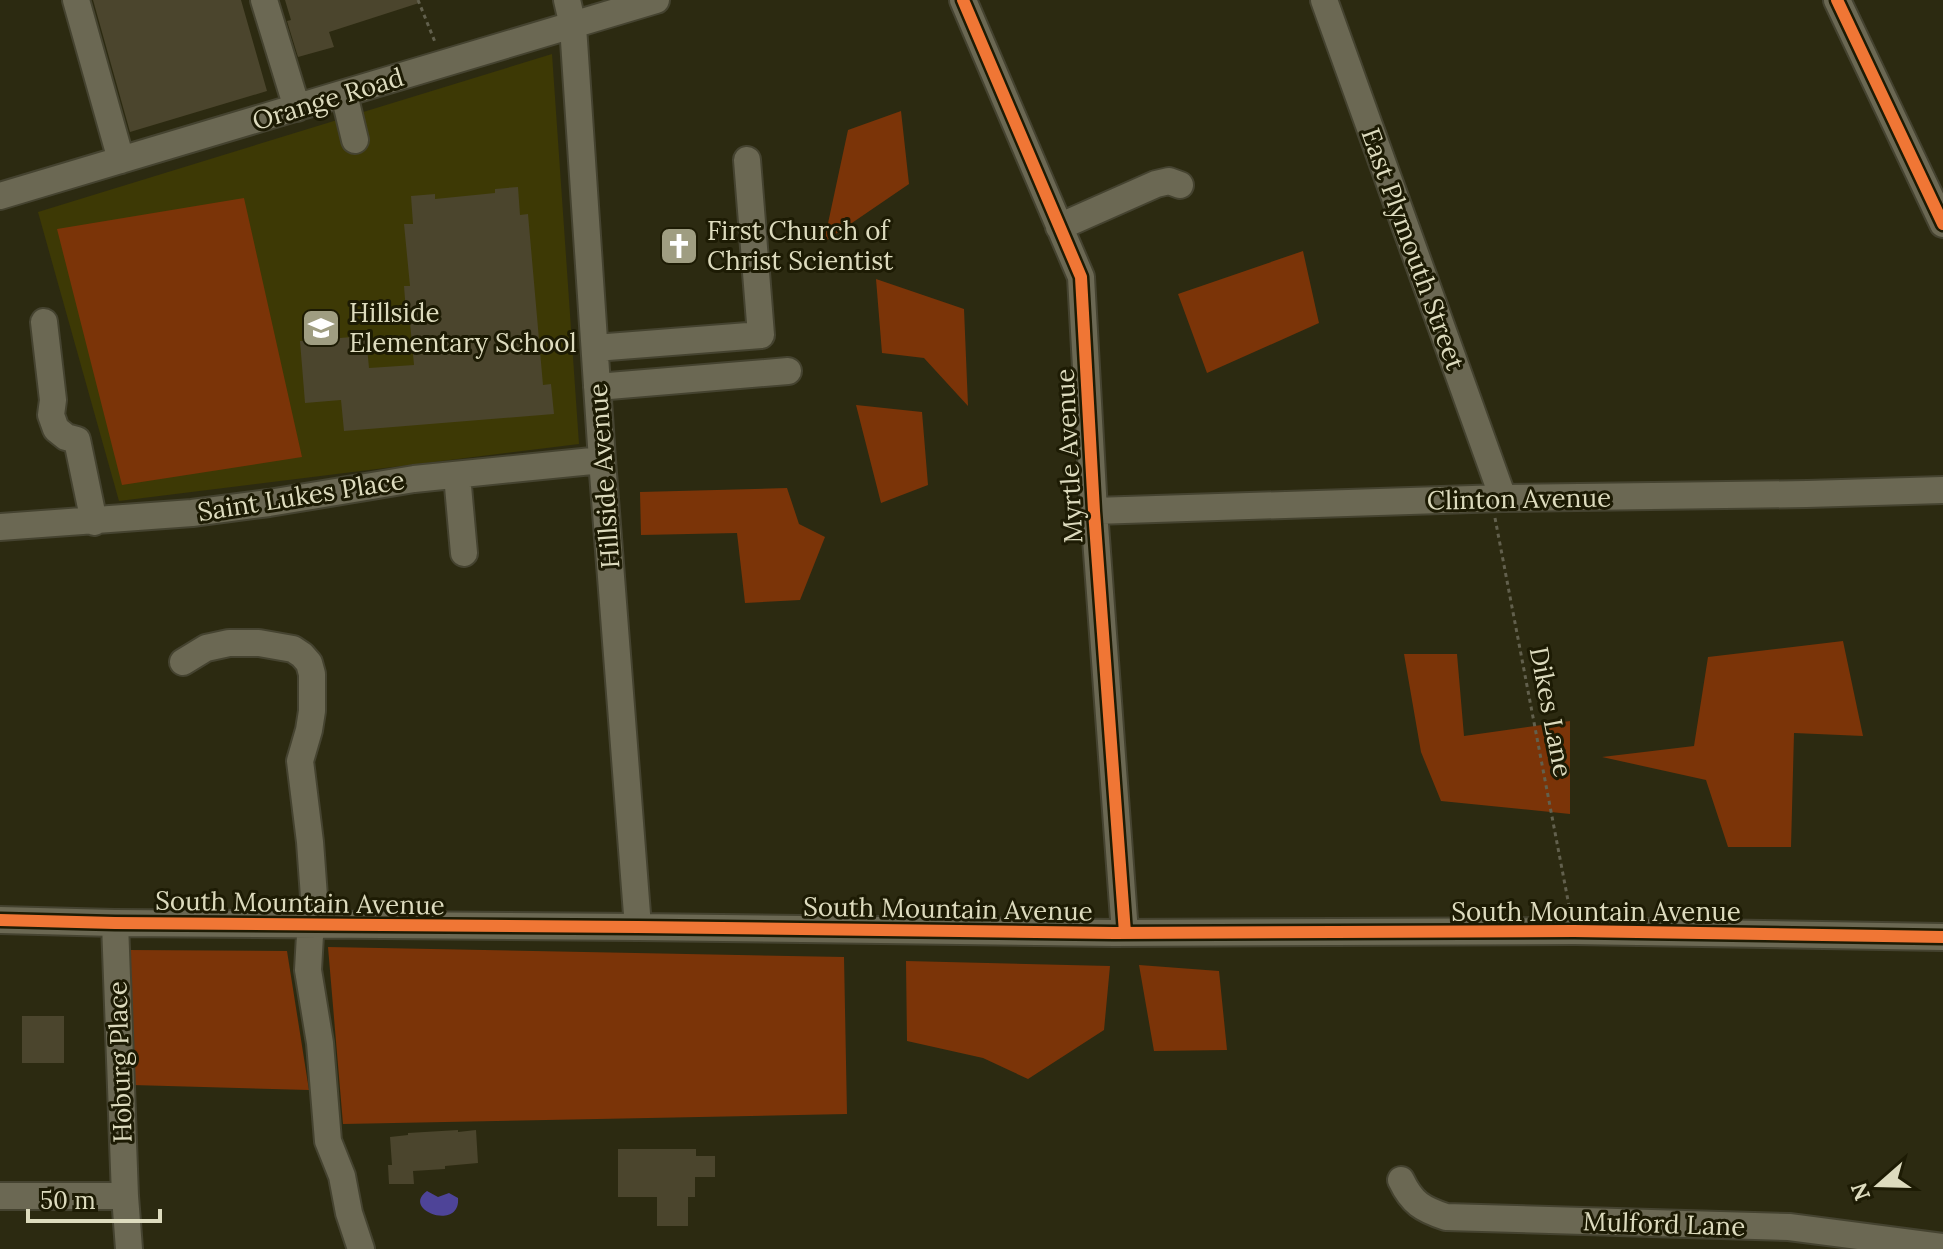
<svg xmlns="http://www.w3.org/2000/svg" width="1943" height="1249" font-family="Lora,serif">
	<rect width="100%" height="100%" fill="#2c2a11"/>
	<path fill="#3d3905" d="M552 54 579 444 119 501 38 212Z"/>
	<path fill="#7b3408" d="M901 111 909 184 824 242 848 130Z
		M244 198 302 457 122 485 57 229Z
		M1303 251 1319 323 1207 373 1178 294Z
		M876 279 964 309 968 406 924 358 882 353Z
		M856 405 922 412 928 485 881 503Z
		M787 488 799 524 825 537 800 600 745 603 737 533 641 535 640 492Z
		M1843 641 1863 736 1794 733 1791 847H1728L1706 780 1602 757 1694 746 1708 657Z
		M1404 654H1457L1464 736 1570 721V814L1441 801 1421 752Z
		M328 947 844 957 847 1114 343 1124Z
		M127 950 287 951 309 1090 132 1085Z
		M906 961 1110 966 1104 1030 1028 1079 983 1058 907 1041Z
		M1139 965 1219 971 1227 1050 1154 1051Z"/>
	<path fill="#4e4498" d="M427 1191 438 1197 449 1193 458 1198C461 1232 400 1210 427 1191Z"/>
	<path fill="#4b452d" d="M93 0H241L267 91 130 132Z
		M285 0H418L419 3 329 32 334 47 298 57 287 21 291 20Z
		M518 187 520 215 528 214 543 385 551 384 554 414 344 431 341 400 305 403 300 341 366 336 369 368 414 365 409 312H406L404 286H410L404 224H413L411 196 435 194V199L495 193V189Z
		M22 1016H64V1063H22Z
		M458 1130V1132L476 1130 478 1163 445 1166V1169L413 1171 414 1184H389L388 1165H392L390 1137 408 1135V1133Z
		M618 1149H696V1156H715V1177H695V1197H688V1226H657V1197H618Z"/>
	<g fill="none" stroke-linecap="round" stroke-linejoin="round">
		<g stroke="#454330" stroke-width="30">
			<path id="minor" d="M76 0 121 160
				M264 0 297 108
				M567 0 573 26 602 460 638 927
				M963 0 1081 277 1094 511 1125 933
				M1324 0 1503 498
				M1837 0 1943 224
				M344 94 355 140
				M0 196 656 0
				M1059 227 1156 184 1169 181 1180 185
				M44 322 53 400 51 415 56 429 66 437 77 440 94 522
				M595 348 761 335 747 160
				M597 387 788 371
				M457 475 464 553
				M1094 511 1503 498 1807 494 1943 490
				M0 527 192 513 269 503 414 479 602 460
				M183 662 206 648 229 643H259L293 649 302 655 309 663 312 674V711L309 730 300 761 310 842 316 924 310 935 308 970 320 1043 328 1141 342 1176 349 1213 361 1249
				M0 920 115 923 638 927 1114 933 1574 931 1943 937
				M115 923 125 1196 129 1249
				M1401 1180C1412 1203 1422 1209 1446 1217L1789 1227 1943 1247
				M0 1196H125"/>
		</g>
		<path stroke="#62604d" stroke-width="3" stroke-dasharray="4 4" stroke-linecap="butt" d="M418 0 435 42
			M1495 518 1570 911"/>
		<use href="#minor" stroke="#6b6853" stroke-width="26"/>
		<g stroke="#1d1b04" stroke-width="17">
			<path id="cycleway" d="M963 0 1081 277 1094 511 1125 933
				M1837 0 1943 224
				M0 920 115 923 638 927 1114 933 1574 931 1943 937"/>
		</g>
		<use href="#cycleway" stroke="#f07635" stroke-width="12"/>
	</g>
	<defs>
		<g id="church-square" transform="scale(2)"><rect x="-9" y="-9" width="18" height="18" rx="4" fill="#9f9d81" stroke="#1d1b04"/><path d="M-1.2-6h2.4v3.5h3.3v2.4h-3.3V6h-2.4V-.1h-3.3v-2.4h3.3Z" fill="#fff"/></g>
		<g id="school-square" transform="scale(2)"><rect x="-9" y="-9" width="18" height="18" rx="4" fill="#9f9d81" stroke="#1d1b04"/><path d="M0-5L7-2L0 1L-7-2ZM-4 1L0 2.5L4 1V4Q0 6-4 4Z" fill="#fff"/></g>
	</defs>
	<g fill-rule="evenodd">
		<use href="#church-square" x="679" y="246"/>
		<use href="#school-square" x="321" y="328"/>
	</g>
	<g text-anchor="middle" stroke-width="6" stroke-linejoin="round" paint-order="stroke">
		<g font-size="26" fill="#dddbbe" stroke="#1d1b04">
			<text transform="translate(328 99) rotate(-17)" y="9">Orange Road</text>
			<text transform="translate(1413 249) rotate(70)" y="9">East Plymouth Street</text>
			<text transform="translate(1069 456) rotate(-93)" y="9">Myrtle Avenue</text>
			<text transform="translate(604 476) rotate(-94)" y="9">Hillside Avenue</text>
			<text transform="translate(301 496) rotate(-9)" y="9">Saint Lukes Place</text>
			<text transform="translate(1519 499) rotate(-1)" y="9">Clinton Avenue</text>
			<text transform="translate(1551 712) rotate(79)" y="9">Dikes Lane</text>
			<text transform="translate(300 903) rotate(1)" y="9">South Mountain Avenue</text>
			<text transform="translate(948 909) rotate(1)" y="9">South Mountain Avenue</text>
			<text x="1596" y="921">South Mountain Avenue</text>
			<text transform="translate(120 1062) rotate(-92)" y="9">Hoburg Place</text>
			<text transform="translate(1664 1224) rotate(2)" y="9">Mulford Lane</text>
		</g>
		<g font-size="26" fill="#dddbbe" stroke="#1d1b04" text-anchor="start">
			<text x="707" y="240">First Church of<tspan x="707" dy="30">Christ Scientist</tspan></text>
			<text x="349" y="322">Hillside<tspan x="349" dy="30">Elementary School</tspan></text>
		</g>
	</g>
	<g transform="translate(1879 1185) rotate(250)" stroke="#1d1b04" stroke-width="6" paint-order="stroke">
	<path d="M0-6L14 30L0 20L-14 30Z" fill="#dddbbe"/>
	<text y="-12" font-size="22" font-weight="bold" text-anchor="middle" fill="#dddbbe">N</text>
	</g>
	<path d="M28 1209v12h132v-12" fill="none" stroke="#dddbbe" stroke-width="4"/>
	<text x="40" y="1209" font-size="24" fill="#dddbbe" stroke="#1d1b04" stroke-width="6" paint-order="stroke">50 m</text>
</svg>
